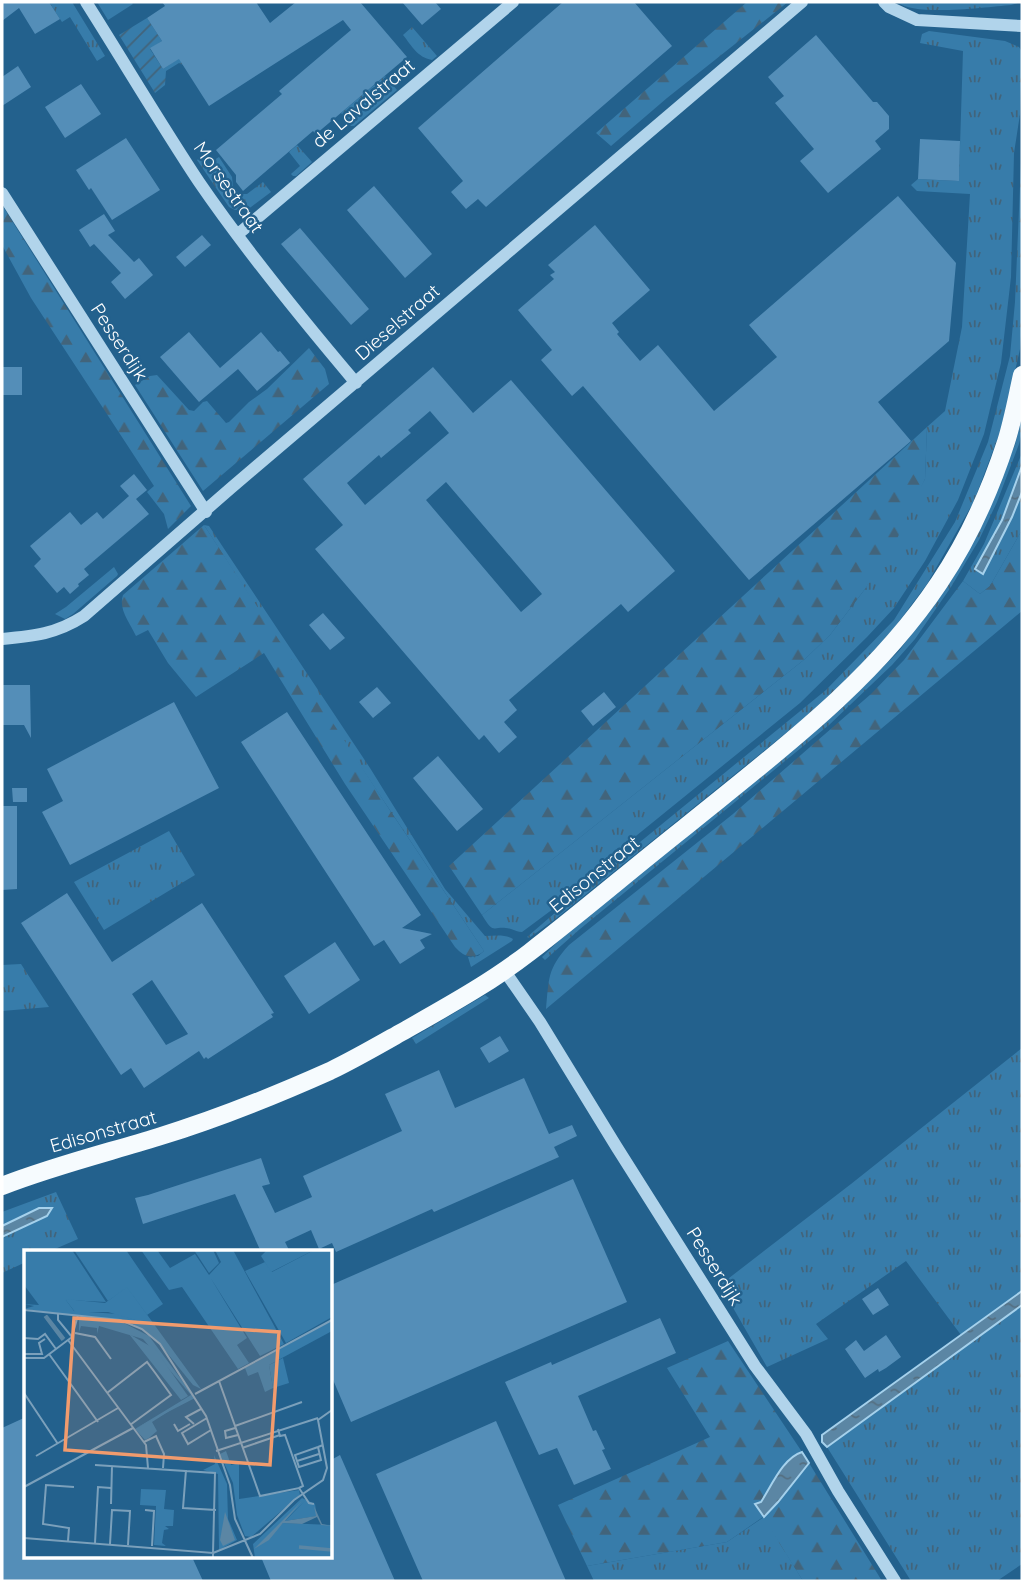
<svg xmlns="http://www.w3.org/2000/svg" width="1024" height="1583" font-family="Quicksand,sans-serif">
	<defs>
		<pattern id="grass-tufts" width="24" height="20" patternUnits="userSpaceOnUse" patternTransform="scale(1.75)"><rect width="24" height="20" fill="#377caa"/><path d="M3 7l-1-3M5 7V3M7 7l1-3M15 17l-1-3M17 17v-4M19 17l1-3" fill="none" stroke="#42647b"/></pattern>
		<pattern id="forest-firs" width="22" height="20" patternUnits="userSpaceOnUse" patternTransform="scale(1.75)"><rect width="22" height="20" fill="#377caa"/><path d="M5 1l3.5 6h-7zM16 11l3.5 6h-7z" fill="#42647b"/></pattern>
		<pattern id="garden-furrows" width="10" height="10" patternUnits="userSpaceOnUse" patternTransform="scale(1.75)"><rect width="10" height="10" fill="#377caa"/><path d="M-1 1l2-2M0 10L10 0M9 11l2-2" fill="none" stroke="#42647b"/></pattern>
		<pattern id="water-ripples" width="26" height="14" patternUnits="userSpaceOnUse" patternTransform="scale(1.75)"><rect width="26" height="14" fill="#5b86a4"/><path d="M2 4q2-2 4 0t4 0M15 11q2-2 4 0t4 0" fill="none" stroke="#556f81"/></pattern>
	</defs>
	<rect width="100%" height="100%" fill="#23618d"/>
	<path fill="url(#grass-tufts)" d="M49 2H72L105 56 97 61 70 17 62 22Z
		M97 2H131L133 4 108 20Z
		M897 2H1021L1011 5C986 7 914 17 897 2Z
		M412 27 437 56 432 60C417 57 412 46 403 35Z
		M929 31 1005 41 1019 47 1022 52 1020 114 1014 153 1011 277 1001 363 984 434 958 500 925 561 894 608 867 637 800 703 589 874 553 909 522 932C518 932 515 930 511 929 493 924 495 937 482 915L805 659 830 635 865 589 925 479 927 427 945 411 962 327 970 194 917 191 911 185 918 179 956 181 959 178 963 51 920 43 922 34Z
		M385 76 397 90 354 126H351L341 113Z
		M1022 140V322L1020 349 1003 424 974 501 927 584 891 632 833 695 554 920 529 938 527 937 585 887 826 690 894 620 955 522 988 442 1010 356 1015 302Z
		M297 145 312 162 296 176H293L291 174 300 166 289 152Z
		M203 156 208 164 219 157 232 177 233 186 240 194H247L263 182 271 192 247 210H235L229 207 197 160Z
		M1022 417V432L1019 444 997 502 979 540 951 587 915 639 892 665 829 725 580 929 545 960 542 957 568 932 840 710 899 651 952 579 977 533 1015 445Z
		M1022 453C1022 487 992 539 976 570L983 574 1012 517 1022 492V530L990 586 980 594 963 581 984 544Z
		M204 525 209 526 370 768 445 889 485 936C494 936 505 934 513 939L512 941 471 967 468 957 478 956 484 951 313 695Z
		M114 567 118 574 117 576 73 614 65 619 55 614 66 607Z
		M169 831 195 875 104 930 74 882Z
		M21 964 49 1007 2 1011V965Z
		M485 995 489 998 416 1044 412 1038Z
		M1022 1048V1291L961 1335 906 1261 816 1324 828 1339 767 1367 720 1285 851 1184Z
		M56 1192 78 1239 48 1252H26V1262L2 1273V1212Z
		M1022 1305V1564L997 1581H911L827 1447Z
		M764 1517 803 1581H594L587 1566 727 1542Z"/>
	<path fill="url(#forest-firs)" d="M747 2H788L667 98 611 146 596 133Z
		M2 205 191 506 168 529 164 514 147 492 154 486 31 298 2 245Z
		M309 348 325 369 329 384 203 491 135 385 150 376 157 375 189 410 194 411 203 402 207 401 226 423 229 422 249 402 267 389Z
		M927 427 925 479 896 541 865 589 830 635 805 659 482 915 449 866Z
		M204 525 391 812 484 951C473 960 464 957 455 947L345 784 264 653 196 697 168 663 148 630 136 636C130 623 118 609 123 595Z
		M1022 530V611L546 1009C549 979 547 969 569 945L733 814 871 694 904 660 963 581 980 594 990 586Z
		M728 1341 802 1452C783 1458 772 1485 761 1502L755 1505 763 1517 778 1502 809 1463 882 1581H803L763 1517 727 1542 587 1566 558 1505 710 1437 667 1368Z"/>
	<path fill="url(#garden-furrows)" d="M147 18 162 41 150 49 163 69 180 58 183 65 179 63 166 71 165 85 155 93 119 35Z"/>
	<path fill="url(#water-ripples)" stroke="#a5d1ec" stroke-width="2" d="M1022 466V492L1012 517 983 574 975 569 1002 520Z
		M39 1208H52L47 1216 2 1237V1226Z
		M1022 1291V1305L827 1447 822 1442V1435Z
		M802 1452 809 1463 778 1502 764 1517 755 1504 761 1502C772 1485 783 1458 802 1452Z"/>
	<path fill="#548eb8" fill-rule="evenodd" d="M2 2H49L60 19 35 34 19 8 2 21Z
		M162 2H256L270 23 296 2H360L407 57 316 134 313 131 243 191 236 182V175L216 150 282 94 279 91 351 30 343 20 209 106 179 59 163 69 150 48 162 41 147 18 165 6Z
		M402 2H435L441 9 422 25Z
		M563 2H634L672 46 486 207 478 199 466 209 451 192 463 181 418 128Z
		M816 35 873 102H877L889 116V129L875 141 881 149 828 193 800 161 814 149 775 103 784 96 768 77Z
		M18 66 31 87 2 106V77Z
		M81 84 101 114 65 138 45 107Z
		M126 138 160 190 112 220 91 188 89 190 76 170Z
		M920 139 960 141 959 181 918 179Z
		M374 186 432 254 405 278 347 210Z
		M898 196 956 263 949 341 878 402 911 441 749 580 583 386 572 396 541 360 552 350 518 310 554 279 550 275 555 272 548 265 595 225 650 290 612 323 619 332 617 334 640 361 658 345 714 411 777 357 749 325Z
		M104 214 115 231 108 235 134 262 139 258 153 275 125 299 111 282 121 273 94 244 90 247 79 230Z
		M300 228 369 309 351 325 281 244Z
		M202 235 211 245 185 267 176 257Z
		M189 332 220 368 261 332 278 352 280 351 290 363 257 391 238 369 199 402 160 357Z
		M3 367H22V395H2Z
		M433 367 473 413 511 380 675 571 628 612 621 604 509 700 517 710 504 722 517 737 499 753 484 735 479 740 315 549 343 525 303 479ZM430 411 449 433 365 505 347 483 379 455 381 458 411 433 408 430ZM446 482 542 594 521 612 426 500Z
		M134 474 147 490 136 499 149 514 84 569 89 575 78 584 79 586 70 594 64 587 57 593 34 566 41 559 30 546 70 512 81 525 97 512 103 519 129 496 120 486Z
		M323 613 345 638 330 650 309 625Z
		M2 685H30L31 738 24 725H2Z
		M377 687 391 703 373 718 359 702Z
		M604 692 616 707 593 726 581 711Z
		M174 702 219 788 70 865 42 812 63 801 47 769Z
		M287 712 421 915 402 928 432 934 420 940 425 948 400 964 384 940 374 946 241 742Z
		M438 756 483 809 457 831 413 778Z
		M12 788H27V802H13Z
		M2 806H17V889L2 890Z
		M67 893 112 962 202 903 274 1013 271 1014 273 1017 208 1059 206 1057 204 1059 199 1051 144 1088 131 1068 121 1075 21 923ZM152 980 188 1034 166 1045 132 994Z
		M335 942 360 980 309 1014 284 976Z
		M500 1036 509 1051 489 1063 480 1048Z
		M439 1070 455 1108 524 1078 549 1134 572 1125 577 1136 554 1147 559 1157 434 1212 432 1209 336 1252 332 1243 319 1249 311 1230 285 1242 290 1252H261L235 1194 143 1224 135 1198 148 1195 261 1158 270 1184 262 1186 275 1213 312 1197 303 1176 402 1131 385 1094Z
		M573 1179 627 1302 351 1422 331 1375V1285Z
		M878 1288 889 1305 873 1315 862 1299Z
		M660 1318 676 1353 578 1396 593 1431 596 1430 605 1449 602 1450 611 1469 574 1485 557 1448 539 1455 505 1382 551 1362 552 1365Z
		M886 1335 901 1357 886 1368 879 1372 878 1369 865 1378 845 1349 856 1340 864 1351Z
		M26 1417V1557H192L203 1581H2V1428Z
		M496 1421 566 1581H423L376 1474Z
		M340 1455 395 1581H271L261 1557H331V1460Z"/>
	<g fill="none" stroke-linecap="round" stroke-linejoin="round">
		<path stroke="#b1d4eb" stroke-width="12" d="M86 2C124 62 160 123 199 182 247 252 301 318 356 383
			M884 2 889 7 917 20 1022 26
			M2 193 206 512
			M237 235 513 2
			M2 639C34 636 56 634 84 616L231 488 802 2
			M504 970 540 1022 616 1146 755 1366 806 1434 838 1491 895 1581"/>
		<path stroke="#f6fbfe" stroke-width="18" d="M2 1186C53 1166 106 1153 158 1137 217 1119 274 1096 330 1071 355 1059 379 1045 402 1032 446 1007 490 983 530 952 582 912 632 869 684 828 775 754 873 682 939 583 968 540 990 491 1006 442 1013 420 1017 397 1022 375"/>
	</g>
	<g text-anchor="middle" stroke-width="5" stroke-linejoin="round" paint-order="stroke">
		<g font-size="19" fill="#fff" stroke="#23618d">
			<text transform="translate(363 103) rotate(-40)" y="7">de Lavalstraat</text>
			<text transform="translate(229 187) rotate(55)" y="7">Morsestraat</text>
			<text transform="translate(397 322) rotate(-41)" y="7">Dieselstraat</text>
			<text transform="translate(120 342) rotate(57)" y="7">Pesserdijk</text>
			<text transform="translate(594 874) rotate(-39)" y="7">Edisonstraat</text>
			<text transform="translate(103 1131) rotate(-16)" y="7">Edisonstraat</text>
			<text transform="translate(715 1266) rotate(58)" y="7">Pesserdijk</text>
		</g>
	</g>
	<g transform="translate(24 1250)">
		<rect width="308" height="308" fill="#23618d"/>
		<path d="M0 0H48L82 52 42 50 50 61 94 64 118 72 126 77 170 138 141 98 108 73 0 59 10 56 0 54 15 55 0 35ZM50 0H102L139 54 123 65 103 38 84 51ZM117 0H133L146 18 171 4 185 25 197 12 191 0H209L260 94 236 106 186 27 223 88 213 95 225 113 214 119 158 37 145 40ZM290 0H308V67L262 93 221 21 241 12 248 22ZM60 67 96 71 125 86 171 148 111 179 167 145 119 89 75 76 73 84V78L57 76 55 82V70ZM259 108 265 133 249 138 245 115ZM202 201 207 215 215 213V249L275 240 276 245 227 287 221 286 213 265 209 233 196 204ZM190 205 203 234 204 269 213 290 195 300 194 224 179 220 191 214ZM117 239 142 240 140 259 150 260 149 276H141L145 279 140 280 138 293 142 296 130 295 132 256 116 255ZM278 248 291 254 293 266 261 271 280 252 233 297 259 273 308 275V308H231L229 294Z" fill="#377caa"/>
		<path d="M170 0H189L195 13 185 23ZM243 0H290L247 22 237 6ZM103 37 177 139 169 135 118 72 84 62H51L41 49 81 53ZM308 71V81L245 115 249 138 241 142 234 122 224 126 221 118ZM105 84 131 99 164 146 157 150ZM169 146 128 172 133 181 125 188 121 190 111 179Z" fill="#377caa"/>
		<path d="M278 251 261 271 292 266 290 256 298 274 308 276 297 275 293 267 278 274 259 273 245 290 230 299ZM201 262 211 290 199 296 196 290Z" fill="#5b86a4"/>
		<path fill="none" stroke="#5b86a4" stroke-width="3.5" d="M21 66 39 90M22 66 40 89M275 297 308 300"/>
		<path fill="none" stroke="#7ba0bb" stroke-width="2" d="M0 60 96 70 118 79 136 94 182 166 206 235 211 269 229 308M34 63V70L48 87M51 83 71 87 87 109M0 88 14 89 21 84 32 99M44 90 122 195 124 218M0 104H18L15 93 21 89M25 104 74 172M0 108H20L48 87 54 65M195 131 236 246 275 238 285 253 290 254M0 143 34 194M83 143 123 112 132 124 147 145 106 175M171 144 308 70M183 168 158 183 164 194 187 180M150 174 154 181 166 174M170 174 162 167 177 159M211 176 278 152M211 178 201 181 202 188 214 185M254 179 256 186 261 185 279 236 275 238M120 192 132 186 140 204 139 218M294 197 297 210 275 217 271 205 294 197 299 195M218 198 256 185M192 201 294 168M12 206 94 158M273 211 295 204M162 220 159 258 192 260M0 237 109 178M87 254 88 216M121 260 130 261 128 296M0 288 189 303 191 223 71 215M44 291 45 278 19 274 22 235 50 237M71 293 74 237 87 238M86 294 88 260 106 261 104 295M189 308V303L236 284 270 250 299 230 303 218 294 170 308 160"/>
		<path fill="#f19b6d" fill-opacity="0.15" stroke="#f19b6d" stroke-width="3.5" d="M50 68 255 82 246 215 41 200Z"/>
		<rect width="308" height="308" fill="none" stroke="#fff" stroke-width="3.5"/>
	</g>
	<rect width="1024" height="1583" fill="none" stroke="#ffffff" stroke-width="7"/>
</svg>
